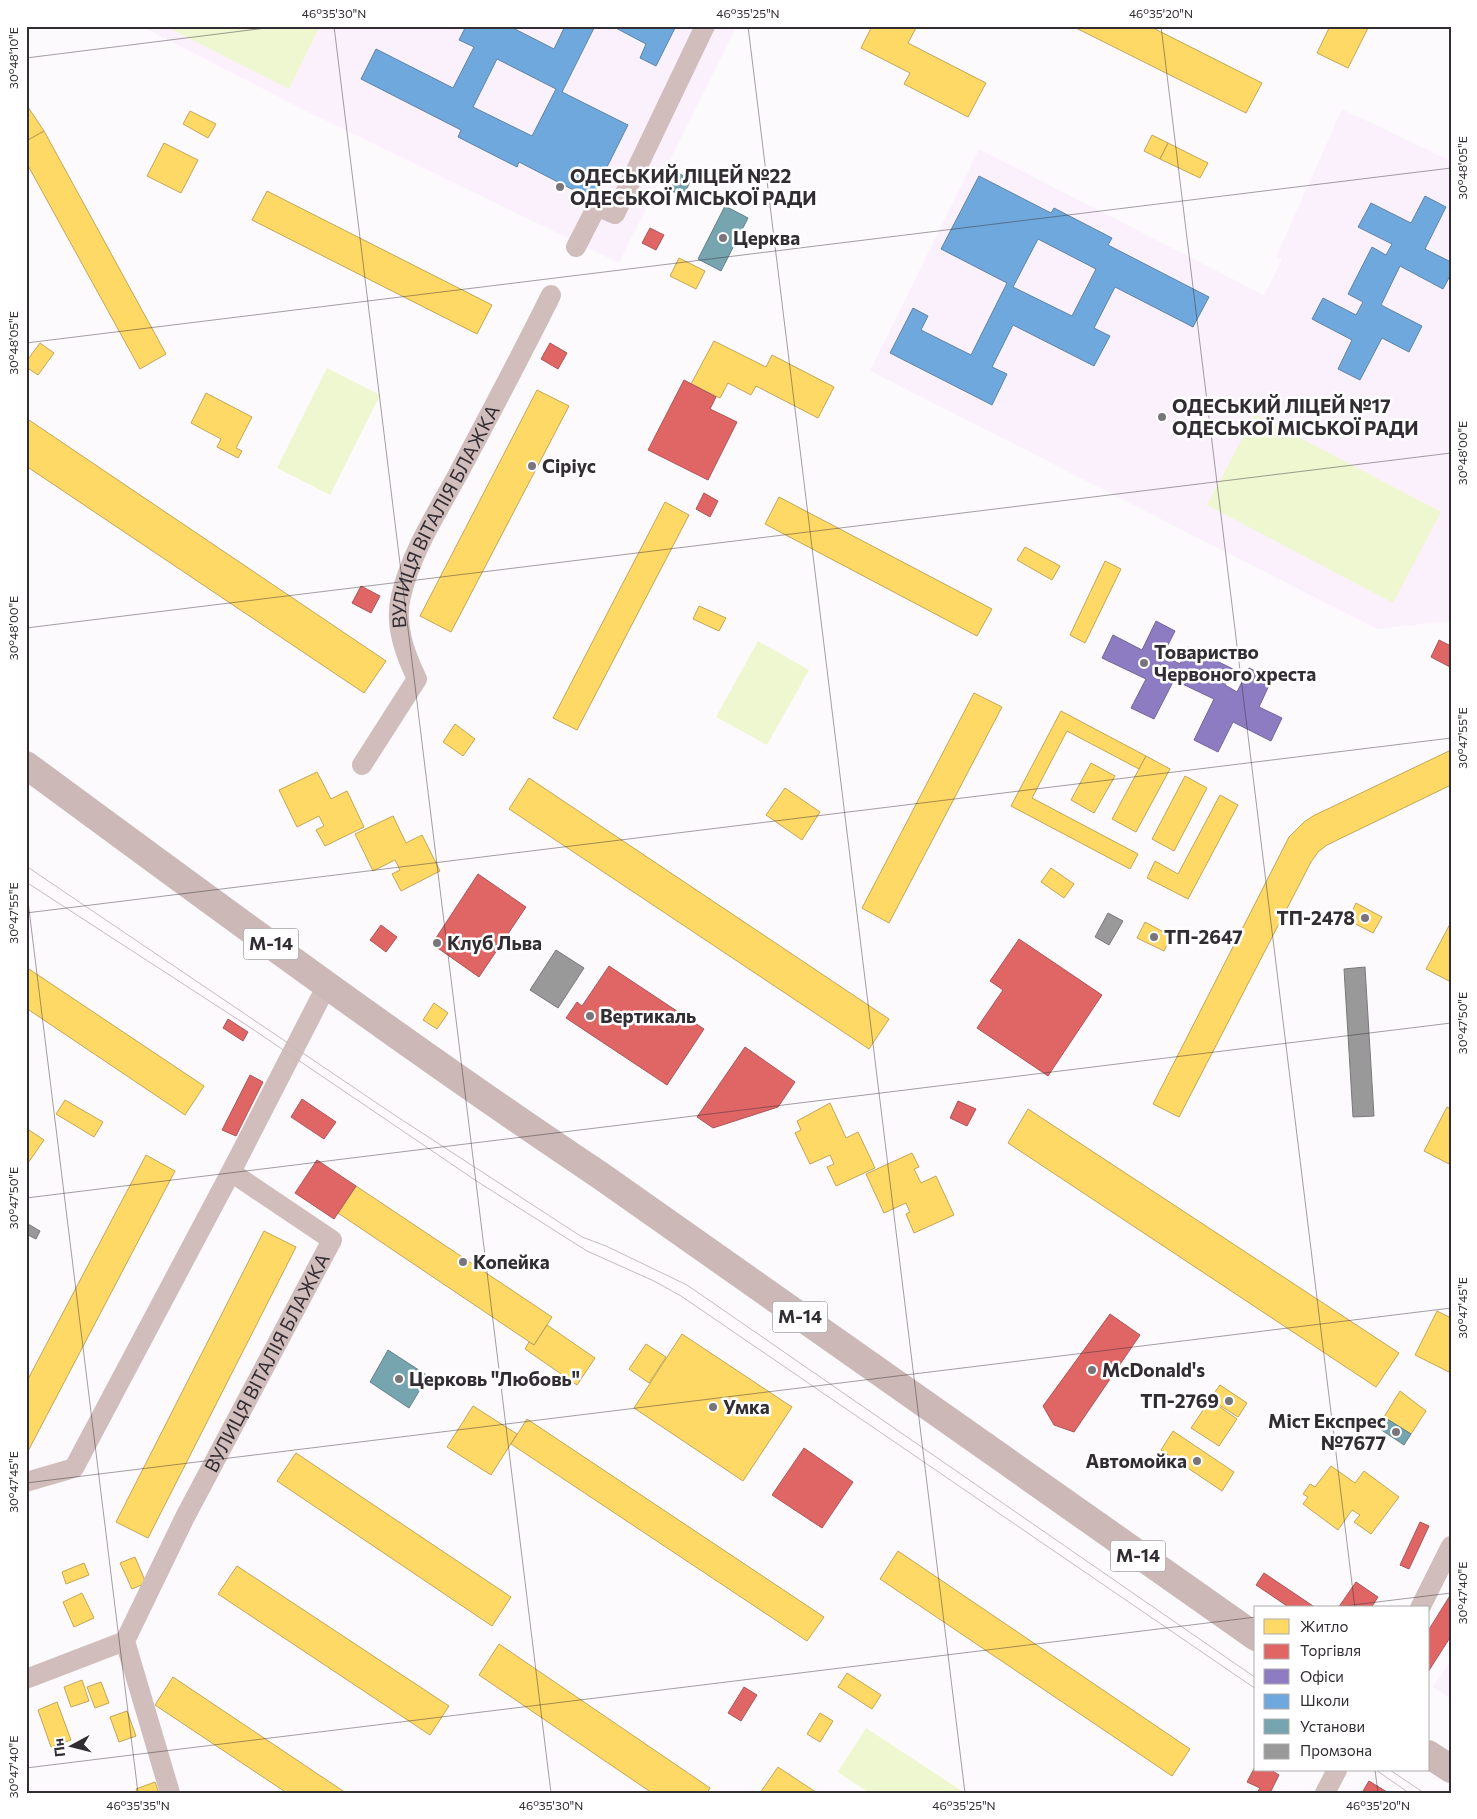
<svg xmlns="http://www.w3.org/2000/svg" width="1477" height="1819" font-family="Commissioner,sans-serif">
	<rect width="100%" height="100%" fill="#fdfafe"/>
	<path fill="#fbf1fd" d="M141 26H737L619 263 306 111Z
		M1342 109 1451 161V621L1377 629 870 371 979 149 1264 295 1282 260 1276 257Z
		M1451 1660V1699L1433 1687Z"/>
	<path fill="#eff7d0" d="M165 26H320L289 89Z
		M327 368 380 395 330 495 277 468Z
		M1255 414 1441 512 1393 603 1207 505Z
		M758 641 809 670 767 745 716 717Z
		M866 1728 965 1793H869L838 1772Z"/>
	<path fill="#ffd966" stroke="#c2a557" d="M872 26H917L908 43 986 83 968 117 904 84 910 73 861 48Z
		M1072 26H1149L1262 83 1246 113Z
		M1330 26H1369L1348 68 1317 53Z
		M26 104 44 131 26 141Z
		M190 111 216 124 208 138 183 124Z
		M44 131 166 354 140 369 26 162V141Z
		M1152 135 1168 143 1160 159 1144 151Z
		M164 143 198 160 181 193 147 176Z
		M1168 143 1208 163 1200 178 1160 159Z
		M267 191 492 305 477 334 252 220Z
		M679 258 705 271 696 289 670 276Z
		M714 341 766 367 772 355 834 387 818 418 756 386 751 395 728 383 720 398 691 384Z
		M40 343 54 353 38 375 26 367V362Z
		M537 390 569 406 451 632 420 616Z
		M206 393 252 417 236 448 242 451 238 458 217 447 221 439 191 423Z
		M26 418 386 661 364 693 26 466Z
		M779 497 992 609 977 636 765 524Z
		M665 502 689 515 577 730 553 718Z
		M1025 547 1060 566 1052 580 1017 560Z
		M1105 561 1121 569 1085 643 1070 635Z
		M699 606 726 618 719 631 693 619Z
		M974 693 1002 707 889 923 862 908Z
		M1061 711 1146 756 1139 769 1067 731 1032 798 1138 854 1130 869 1011 806Z
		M455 724 475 739 463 756 443 742Z
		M1451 750V785L1327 845 1318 852 1311 862 1179 1117 1153 1104 1289 837 1304 822 1313 816Z
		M1146 756 1170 769 1136 832 1112 819Z
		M1091 763 1115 776 1094 813 1071 800Z
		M317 772 331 799 347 791 364 827 325 846 316 830 324 826 319 816 297 827 279 790Z
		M1185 776 1207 788 1174 851 1152 839Z
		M529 778 889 1019 869 1049 509 809Z
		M785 788 820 812 802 840 766 815Z
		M1220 795 1238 805 1188 899 1147 878 1155 861 1178 874Z
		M393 816 406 843 422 835 440 871 401 891 392 874 400 870 395 860 373 871 355 834Z
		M1051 868 1074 884 1064 898 1041 882Z
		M1356 903 1382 917 1373 933 1348 920Z
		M1145 922 1171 936 1164 951 1137 938Z
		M1450 924H1451V982L1426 969Z
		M26 967 204 1086 185 1115 26 1008Z
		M434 1003 448 1013 437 1029 423 1020Z
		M65 1100 103 1122 94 1137 56 1114Z
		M830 1103 846 1138 858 1132 875 1168 836 1186 827 1167 834 1164 830 1155 810 1164 795 1133 801 1130 797 1121Z
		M1447 1107 1451 1109V1165L1424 1151Z
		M1028 1109 1399 1353 1376 1387 1008 1143Z
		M26 1128 44 1140 26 1166Z
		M912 1153 919 1167 914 1169 921 1183 936 1176 954 1215 914 1233 906 1214 910 1212 906 1203 884 1213 866 1174Z
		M146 1155 175 1171 26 1455V1383Z
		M356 1186 552 1317 534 1345 338 1213Z
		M264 1231 296 1247 148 1538 116 1522Z
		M1437 1311 1451 1318V1368L1449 1372 1415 1355Z
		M547 1325 595 1358 577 1385 525 1349 529 1342 534 1345Z
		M682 1334 792 1407 743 1481 634 1408Z
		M646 1344 666 1357 649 1383 629 1369Z
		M1220 1385 1247 1403 1238 1417 1210 1399Z
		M1400 1391 1426 1411 1411 1434 1384 1417Z
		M1210 1400 1237 1419 1219 1446 1191 1428Z
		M473 1406 517 1434 491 1475 447 1447Z
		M527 1419 824 1617 807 1641 511 1444Z
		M1173 1431 1234 1472 1222 1491 1161 1450Z
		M296 1453 511 1597 492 1626 277 1481Z
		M1331 1466 1355 1483 1364 1471 1399 1497 1371 1534 1354 1522 1360 1515 1352 1510 1338 1530 1303 1504 1308 1497 1303 1494 1310 1484 1315 1487Z
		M898 1551 1190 1749 1172 1776 880 1579Z
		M135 1557 146 1583 132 1589 120 1563Z
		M84 1563 89 1575 66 1584 62 1572Z
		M237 1566 449 1706 430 1735 218 1594Z
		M82 1593 94 1618 74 1627 63 1602Z
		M499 1644 710 1788 707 1793H652L479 1675Z
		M847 1673 881 1695 872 1709 838 1687Z
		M173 1677 346 1793H287L155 1705Z
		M82 1680 89 1701 71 1707 64 1687Z
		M101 1682 109 1703 95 1708 87 1687Z
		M57 1702 71 1740 51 1747 38 1710Z
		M127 1711 136 1736 119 1742 110 1717Z
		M820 1713 833 1721 820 1742 807 1734Z
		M778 1767 817 1793H760Z
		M155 1782 159 1793H138L136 1789Z"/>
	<path fill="#e06666" stroke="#ac5557" d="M650 228 664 235 656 250 642 243Z
		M550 343 567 353 558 369 541 359Z
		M684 380 716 397 710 409 737 422 708 480 648 450Z
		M704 493 718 501 710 517 696 509Z
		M361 586 380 596 371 613 352 603Z
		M1439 640 1451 646 1450 667 1431 657Z
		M478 874 526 907 479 977 432 944Z
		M381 925 397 937 386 952 370 940Z
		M1019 939 1102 995 1048 1076 977 1028 1003 990 990 981Z
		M609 966 704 1029 667 1085 566 1018 577 1002 582 1006Z
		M228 1019 248 1032 243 1041 223 1028Z
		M745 1047 795 1082 778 1107 713 1128 697 1117Z
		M250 1075 263 1082 236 1136 222 1130Z
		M302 1099 336 1122 324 1139 291 1117Z
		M958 1101 976 1109 967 1126 950 1118Z
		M317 1160 356 1186 334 1219 295 1193Z
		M1110 1314 1140 1335 1074 1432 1054 1425 1043 1406Z
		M804 1448 853 1482 822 1528 772 1495Z
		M1420 1522 1429 1526 1409 1569 1400 1565Z
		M1264 1573 1316 1608H1290L1256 1585Z
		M1356 1582 1378 1597 1371 1608H1338Z
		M1451 1594V1636L1428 1672V1631Z
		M744 1687 757 1695 741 1721 728 1713Z
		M1256 1765V1770H1271L1279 1775 1270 1793H1257L1260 1788 1247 1782Z
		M1369 1781 1387 1792 1365 1793 1363 1791Z"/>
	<path fill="#8e7cc3" stroke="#726498" d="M1156 621 1175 631 1163 655 1180 664 1188 647 1233 669 1225 685 1237 692 1249 668 1272 679 1259 707 1282 718 1271 741 1233 722 1218 752 1194 740 1214 699 1174 680 1154 719 1131 708 1146 679 1102 658 1113 635 1142 650Z"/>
	<path fill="#6fa8dc" stroke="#5d83a9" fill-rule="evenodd" d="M466 26H509L554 49 565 26H595L562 92 628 125 591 199 519 162 517 167 458 137 461 130 361 79 376 49 453 88 474 47 459 40ZM497 59 556 89 532 136 473 107Z
		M612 26H676L656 66 640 58 646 44Z
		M979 176 1051 213 1054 208 1112 238 1108 245 1209 297 1193 327 1115 287 1094 328 1110 336 1094 366 1013 325 992 367 1007 374 992 405 890 353 913 308 928 316 921 330 971 355 1007 283 941 249ZM1038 239 1096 269 1072 316 1013 287Z
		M1425 196 1446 207 1425 249 1451 262V274L1443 289 1400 266 1381 305 1422 326 1409 352 1382 338 1360 380 1338 369 1352 340 1312 319 1323 298 1356 315 1363 302 1348 294 1372 247 1386 255 1392 244 1358 227 1371 203 1411 223Z"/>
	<path fill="#76a5af" stroke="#62818a" d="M678 173 691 180 683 196 670 190Z
		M725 206 748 218 721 271 698 259Z
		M388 1350 428 1376 409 1408 370 1382Z
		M1384 1417 1411 1434 1404 1445 1377 1427Z"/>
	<path fill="#999" stroke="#7a797a" d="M1108 913 1123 921 1109 945 1095 937Z
		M556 950 584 968 558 1008 530 990Z
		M1365 967 1374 1116 1353 1117 1344 969Z
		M28 1224 40 1231 36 1239 26 1234Z"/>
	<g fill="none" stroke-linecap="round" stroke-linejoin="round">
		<g stroke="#d1bebc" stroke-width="20">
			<path d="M576 247 597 206 615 214 705 26"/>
			<path id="s1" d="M362 765 417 679C405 654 394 625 401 596 411 553 436 514 457 476 489 416 521 356 551 295"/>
			<path d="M26 1482 74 1468 231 1172 327 985"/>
			<path d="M1420 1608 1451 1546"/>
			<path d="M26 1679 125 1641"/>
			<path id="s2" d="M170 1793 125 1641 185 1517 332 1240 231 1172"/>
			<path d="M1325 1793 1337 1770"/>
		</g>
		<path stroke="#cbb8b7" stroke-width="28" d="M26 765C216 905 405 1045 601 1176L1256 1637
			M1428 1754 1451 1769"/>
		<path stroke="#c6babb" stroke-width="1" d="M26 866 393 1114 582 1237 606 1246 687 1285 1256 1678
			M26 882 248 1026 478 1182 587 1251 654 1281 681 1296 1256 1689
			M1376 1770 1409 1793
			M1390 1770 1424 1793"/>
	</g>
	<path fill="none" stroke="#322d33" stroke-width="1" stroke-opacity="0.45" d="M334 26 551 1793M748 26 965 1793M1161 26 1355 1608M26 58 282 26M26 343 1451 168M26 628 1451 453M26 885 138 1793M26 913 1451 738M26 1198 1451 1023M26 1483 1451 1308M1328 1608 1451 1593M26 1768 1256 1617M1375 1770 1378 1793"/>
	<g fill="#79757a" stroke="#fff" stroke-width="2">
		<circle cx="560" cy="187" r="5"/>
		<circle cx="723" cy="238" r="5"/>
		<circle cx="1162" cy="417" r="5"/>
		<circle cx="532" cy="466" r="5"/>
		<circle cx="1144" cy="663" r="5"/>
		<circle cx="1365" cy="918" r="5"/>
		<circle cx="1154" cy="937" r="5"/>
		<circle cx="437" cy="943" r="5"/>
		<circle cx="590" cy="1016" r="5"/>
		<circle cx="463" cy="1262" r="5"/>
		<circle cx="1092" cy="1370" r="5"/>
		<circle cx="399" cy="1379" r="5"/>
		<circle cx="1229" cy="1401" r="5"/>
		<circle cx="713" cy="1407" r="5"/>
		<circle cx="1396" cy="1432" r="5"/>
		<circle cx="1197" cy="1461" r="5"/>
	</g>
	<g text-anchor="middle" stroke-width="5" stroke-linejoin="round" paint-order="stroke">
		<g fill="#fff" stroke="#706c70" stroke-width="1">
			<rect x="243.5" y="928.5" width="55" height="31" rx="4"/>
			<rect x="772.5" y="1301.5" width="55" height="31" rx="4"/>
			<rect x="1110.5" y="1540.5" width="55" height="31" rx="4"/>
		</g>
		<g font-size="18" font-weight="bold" fill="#322d33">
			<text x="271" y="950">М-14</text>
			<text x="800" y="1323">М-14</text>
			<text x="1138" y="1562">М-14</text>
		</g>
		<g font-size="19" font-weight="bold" fill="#322d33" stroke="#fff" text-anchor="start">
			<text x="570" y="183">ОДЕСЬКИЙ ЛІЦЕЙ №22<tspan x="570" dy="22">ОДЕСЬКОЇ МІСЬКОЇ РАДИ</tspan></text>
			<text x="733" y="245">Церква</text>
			<text x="1172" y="413">ОДЕСЬКИЙ ЛІЦЕЙ №17<tspan x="1172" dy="22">ОДЕСЬКОЇ МІСЬКОЇ РАДИ</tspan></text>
			<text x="542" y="473">Сіріус</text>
			<text x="1154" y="659">Товариство<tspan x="1154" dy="22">Червоного хреста</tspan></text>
			<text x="1355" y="925" text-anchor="end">ТП-2478</text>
			<text x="1164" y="944">ТП-2647</text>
			<text x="447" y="950">Клуб Льва</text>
			<text x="600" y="1023">Вертикаль</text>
			<text x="473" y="1269">Копейка</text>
			<text x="1102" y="1377">McDonald's</text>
			<text x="409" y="1386">Церковь "Любовь"</text>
			<text x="1219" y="1408" text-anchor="end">ТП-2769</text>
			<text x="723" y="1414">Умка</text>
			<text x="1386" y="1428" text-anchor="end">Міст Експрес<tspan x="1386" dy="22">№7677</tspan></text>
			<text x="1187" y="1468" text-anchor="end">Автомойка</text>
		</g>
		<g font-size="19" fill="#322d33" stroke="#fff">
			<text dy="7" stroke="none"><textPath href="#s1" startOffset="278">ВУЛИЦЯ ВІТАЛІЯ БЛАЖКА</textPath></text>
			<text dy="7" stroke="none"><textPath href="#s2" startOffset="471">ВУЛИЦЯ ВІТАЛІЯ БЛАЖКА</textPath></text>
		</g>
	</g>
	<rect width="1477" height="1819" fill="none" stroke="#ffffff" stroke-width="55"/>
	<rect x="1254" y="1606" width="175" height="165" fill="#ffffff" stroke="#adabad"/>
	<rect x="1264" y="1619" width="25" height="15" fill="#ffd966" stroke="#adabad"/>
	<text x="1300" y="1632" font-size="15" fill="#322d33">Житло</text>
	<rect x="1264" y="1644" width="25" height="15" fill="#e06666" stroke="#adabad"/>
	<text x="1300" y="1656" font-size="15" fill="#322d33">Торгівля</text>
	<rect x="1264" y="1669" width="25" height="15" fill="#8e7cc3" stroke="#adabad"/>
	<text x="1300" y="1682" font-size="15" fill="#322d33">Офіси</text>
	<rect x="1264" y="1694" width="25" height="15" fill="#6fa8dc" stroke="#adabad"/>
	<text x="1300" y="1706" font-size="15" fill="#322d33">Школи</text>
	<rect x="1264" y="1719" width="25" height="15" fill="#76a5af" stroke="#adabad"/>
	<text x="1300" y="1732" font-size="15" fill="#322d33">Установи</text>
	<rect x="1264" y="1744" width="25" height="15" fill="#999999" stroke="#adabad"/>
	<text x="1300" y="1756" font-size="15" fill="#322d33">Промзона</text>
	<g transform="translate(72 1746) rotate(263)" stroke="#ffffff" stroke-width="4" paint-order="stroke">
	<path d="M0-4L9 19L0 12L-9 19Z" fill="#322d33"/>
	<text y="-8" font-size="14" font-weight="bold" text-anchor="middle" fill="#322d33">Пн</text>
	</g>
	<rect x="28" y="28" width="1422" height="1764" fill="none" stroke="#322d33" stroke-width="2"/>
	<g font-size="12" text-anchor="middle" fill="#322d33">
		<text x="334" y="18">46°35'30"N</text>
		<text x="748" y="18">46°35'25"N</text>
		<text x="1161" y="18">46°35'20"N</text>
		<text transform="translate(14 58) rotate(-90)" y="4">30°48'10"E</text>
		<text transform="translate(1463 168) rotate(-90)" y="4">30°48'05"E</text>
		<text transform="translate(14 343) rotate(-90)" y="4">30°48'05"E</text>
		<text transform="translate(1463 453) rotate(-90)" y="4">30°48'00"E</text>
		<text transform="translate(14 628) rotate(-90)" y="4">30°48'00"E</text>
		<text transform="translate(1463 738) rotate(-90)" y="4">30°47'55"E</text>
		<text transform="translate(14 913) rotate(-90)" y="4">30°47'55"E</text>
		<text transform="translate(1463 1023) rotate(-90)" y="4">30°47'50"E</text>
		<text transform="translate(14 1198) rotate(-90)" y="4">30°47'50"E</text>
		<text transform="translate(1463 1308) rotate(-90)" y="4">30°47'45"E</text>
		<text transform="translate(14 1482) rotate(-90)" y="4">30°47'45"E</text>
		<text transform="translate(1463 1593) rotate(-90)" y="4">30°47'40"E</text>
		<text transform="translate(14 1767) rotate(-90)" y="4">30°47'40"E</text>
		<text x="138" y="1810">46°35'35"N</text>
		<text x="551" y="1810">46°35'30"N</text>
		<text x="964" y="1810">46°35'25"N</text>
		<text x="1378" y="1810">46°35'20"N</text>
	</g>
</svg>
